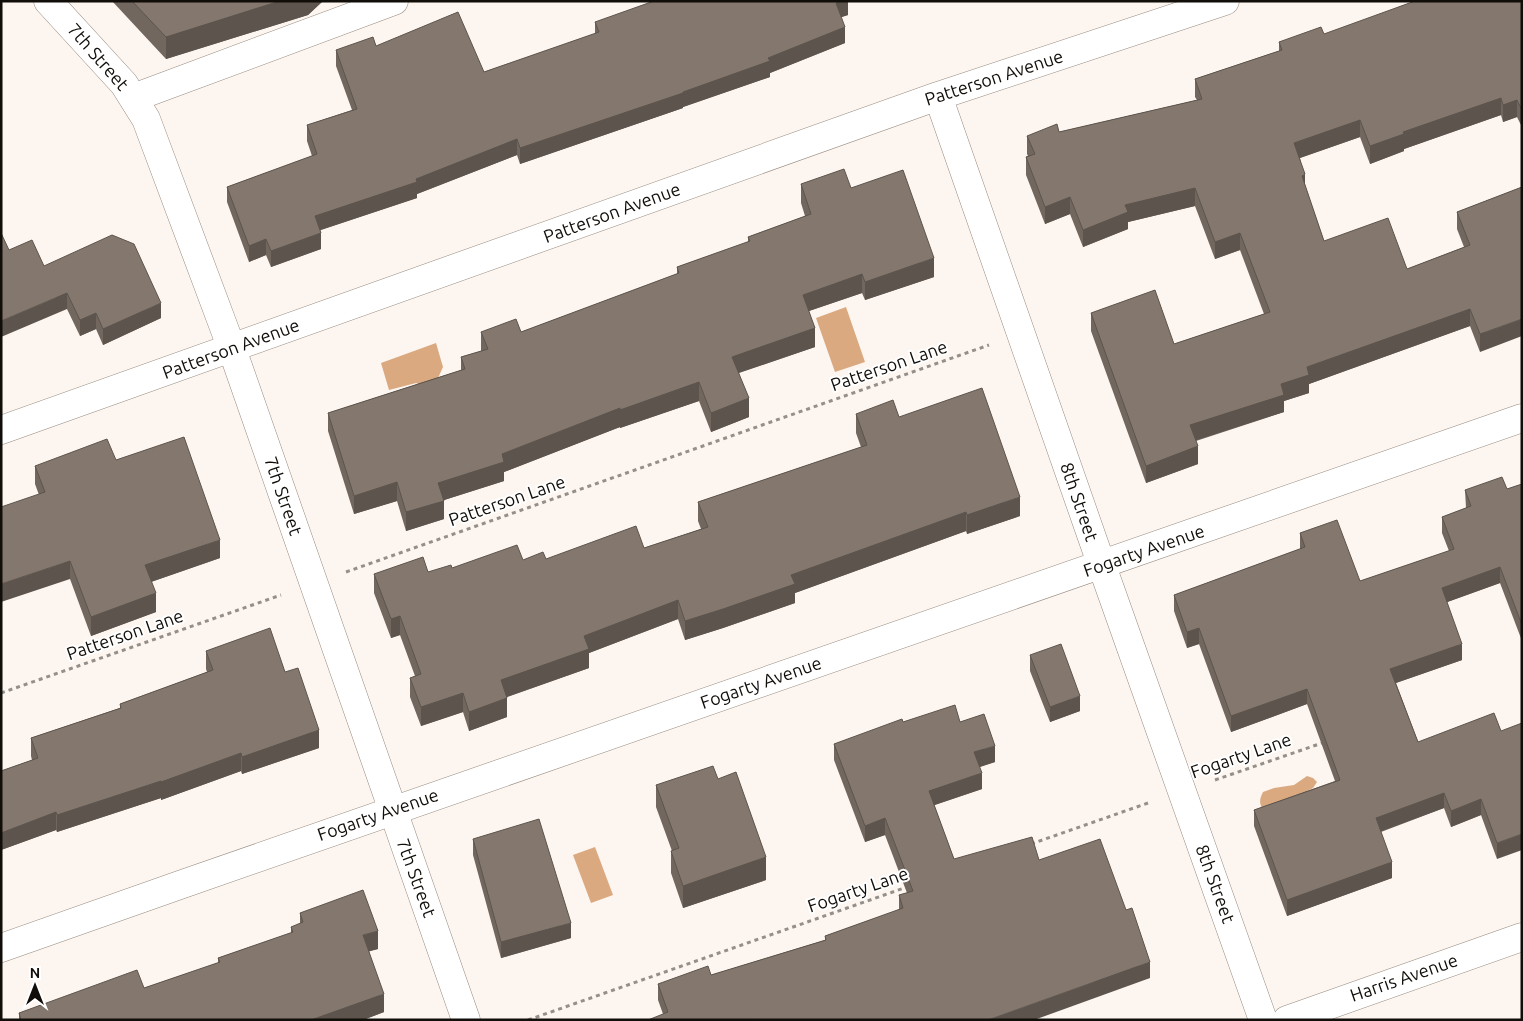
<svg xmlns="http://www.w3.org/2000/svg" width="1523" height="1021" font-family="Ubuntu,sans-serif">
	<rect width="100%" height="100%" fill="#fdf5ef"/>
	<path fill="#daa980" d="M846 307 865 362 835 372 816 318Z
		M436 343 443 367 433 389 416 383 389 390 381 363Z
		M1307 776 1313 778 1317 782 1313 788 1307 791 1309 795 1264 811C1259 804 1259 800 1263 792L1274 788 1294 785Z
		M595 847 613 895 591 903 573 855Z"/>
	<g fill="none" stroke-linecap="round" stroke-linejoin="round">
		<g stroke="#978b81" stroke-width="29">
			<path id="minor" d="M48 1 124 84 146 119 232 349 466 1020
				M938 96 1102 566 1263 1020
				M133 98 394 1
				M1 430 938 96 1225 1
				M1 948C507 769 1015 596 1522 418
				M1287 1020 1522 937"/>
		</g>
		<path stroke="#958f8a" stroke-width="3" stroke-dasharray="4 4" stroke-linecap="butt" d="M346 572 989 345
			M1 693 281 595
			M1215 780 1325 742
			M1031 844 1148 803
			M528 1020 907 887"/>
		<use href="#minor" stroke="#fff" stroke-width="28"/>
	</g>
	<path fill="#72675f" d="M112 1H323L308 15 166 59Z
		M848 1V15L841 17 845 43 770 73V77L683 107V108L520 164 517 155 417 194V198L320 230 321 249 271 267 266 255 249 262 227 202V187L312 156 307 141V125L352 110 336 66V50L376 46 484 72 595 34V22Z
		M1522 1V127L1517 117 1503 122 1501 115 1404 149V151L1370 164 1360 137 1300 158 1305 185 1324 241 1407 269 1464 247 1457 229V212L1522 187 1480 352 1470 326 1309 384V393L1284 401V412L1196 441 1198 464 1146 483 1091 331V313L1174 344 1264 314 1240 250 1215 259 1195 206 1128 222V229L1083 247 1070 214 1045 224 1026 175V157L1028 156 1027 154V136L1059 132 1197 100 1195 97V79L1279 51V42Z
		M801 184 851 188 934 277 865 300 862 293 809 311 815 347 739 373 749 417 711 432 699 401 620 428V427L504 472V481L444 500V519L406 531 397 501 354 514 328 431V413L461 370V357L481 351V332H521L677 274V267L748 242V237L805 216 801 203Z
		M9 250 44 266 161 318 103 345 96 329 80 336 67 309Z
		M856 414 899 417 1020 516 967 534 966 531 795 593V603L723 628 685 640 678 619 589 653V668L507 697V717L469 731 463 712 421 726 410 697V678L415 676 400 635 391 638 374 593V574L428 572 452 568 523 560 546 559 644 548 701 529 698 521V502L861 447 856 433Z
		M116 460 220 558 151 582 156 612 91 636 35 484V466Z
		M1522 484V641L1500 583 1447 602 1462 660 1396 683 1418 742 1501 731 1497 859 1481 815 1451 827 1444 808 1381 832 1392 878 1287 916 1254 826V810L1335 781 1307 704 1231 732 1199 644 1187 648 1174 611V595L1300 549V533L1360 581 1449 551 1442 533V517L1466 508 1465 490 1507 489Z
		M206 651 285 672 319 748 242 774 241 771 161 800V798L57 832 56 830 1 850V771L32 760 31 756V738L120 708V704L207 672 206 669Z
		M1030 655 1080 711 1050 722 1030 671Z
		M903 722H960L995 762 979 767 982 789 934 805 954 859 1039 860 1150 978 663 1014 658 1000V984L711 975 825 940V936L899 910V895L907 893 885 835 865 842 834 760V744Z
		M718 779 766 880 683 908 671 873V851H672L656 807V785Z
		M473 839 571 938 501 958 473 855Z
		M300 913 378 949 369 951 384 1012 363 1020H19V1013L144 988 218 963V958L291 933V927L300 924Z"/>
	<path fill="#5c544d" d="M280 1H323L308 15 166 59V37Z
		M842 1H848V15L836 19V3Z
		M845 27V43L770 73V77L683 107V108L520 164V148L683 92Z
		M1501 98V115L1404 149V151L1370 164V146L1403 132Z
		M1517 100V117L1503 122V105Z
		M1360 120V137L1294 160V143Z
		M517 139V155L417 194V198L315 232V216L416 179Z
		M1305 174V192L1302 176Z
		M1195 188V206L1128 222V229L1083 247V230L1125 205Z
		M1070 197V214L1045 224V207Z
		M321 233V249L271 267V251Z
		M1240 233V250L1215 259V242Z
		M266 239V255L249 262V246Z
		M934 258V277L865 300V282Z
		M862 274V293L803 313V295Z
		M67 293V309L1 337V321Z
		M161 303V318L103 345V329Z
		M1470 309V326L1309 384V393L1284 401V412L1190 442V425L1281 384 1307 367Z
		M96 313V329L80 336V320Z
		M1522 319V336L1480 352V334Z
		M815 328V347L732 375V357Z
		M699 382V401L620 428V410Z
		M749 398V417L711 432V413Z
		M620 408V427L504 472V481L438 502V483L502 454Z
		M1198 446V464L1146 483V466Z
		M397 482V501L354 514V496Z
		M1020 497V516L967 534V515Z
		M444 501V519L406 531V512Z
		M966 512V531L795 593V603L723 628 685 640V621L791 575Z
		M220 540V558L145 584V565Z
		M70 561V579L1 602V584Z
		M1500 567V583L1442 604V588Z
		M156 593V612L91 636V617Z
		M678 600V619L589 653V668L501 699V680L584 636Z
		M400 616V635L391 638V619Z
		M1199 628V644L1187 648V632Z
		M1462 644V660L1390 685V669Z
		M1307 689V704L1231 732V716Z
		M463 693V712L421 726V707Z
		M1080 696V711L1050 722V707Z
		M507 698V717L469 731V712Z
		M319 730V748L242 774V757Z
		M995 746V762L974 769V752Z
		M241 753V771L161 800V782Z
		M982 773V789L929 807V791Z
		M161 781V798L57 832V815Z
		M1444 793V808L1376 833V818Z
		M1481 799V815L1451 827V811Z
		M56 812V830L1 850V833Z
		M885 818V835L865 842V826Z
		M1522 834V850L1497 859V843Z
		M766 857V880L683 908V886Z
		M1392 862V878L1287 916V900Z
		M571 923V938L501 958V942Z
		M378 931V949L363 953V935Z
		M1150 962V978L1034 1020H988Z
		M384 994V1012L363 1020H311Z"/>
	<path fill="#84786e" stroke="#5c544d" d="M132 1H280L166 37Z
		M654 1H842L836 3 845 27 768 58 770 61 683 92V93L520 148 517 139 416 179 417 182 315 216 321 233 271 251 266 239 249 246 227 187 317 154 307 125 357 109 336 50 373 37 376 46 458 12 484 72 599 32 595 22Z
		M1415 1H1522V110L1517 100 1503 105 1501 98 1403 132 1404 134 1370 146 1360 120 1294 143 1305 174 1302 176 1324 241 1388 218 1407 269 1470 245 1457 212 1522 187V319L1480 334 1470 309 1307 367 1309 375 1281 384 1284 395 1190 425 1198 446 1146 466 1091 313 1155 290 1174 344 1270 312 1240 233 1215 242 1195 188 1125 205 1128 212 1083 230 1070 197 1045 207 1026 157 1035 154 1027 136 1057 124 1059 132 1202 99 1195 79 1282 50 1279 42 1321 27 1324 34Z
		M844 169 851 188 903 170 934 258 865 282 862 274 803 295 815 328 732 357 749 398 711 413 699 382 620 410V408L502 454 504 462 438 483 444 501 406 512 397 482 354 496 328 413 465 369 461 357 488 349 481 332 516 319 521 332 679 273 677 267 750 241 748 237 811 214 801 184Z
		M1 233 9 250 32 240 44 266 112 235 134 244 161 303 103 329 96 313 80 320 67 293 1 321Z
		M982 388 1020 497 967 515 966 512 791 575 795 584 723 609 685 621 678 600 584 636 589 649 501 680 507 698 469 712 463 693 421 707 410 678 421 674 400 616 391 619 374 574 423 557 428 572 451 565 452 568 517 545 523 560 543 552 546 559 636 526 644 548 708 527 698 502 867 445 856 414 893 400 899 417Z
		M184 437 220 540 145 565 156 593 91 617 70 561 1 584V507L45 492 35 466 107 439 116 460Z
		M1502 477 1507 489 1522 484V625L1500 567 1442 588 1462 644 1390 669 1418 742 1494 713 1501 731 1522 723V834L1497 843 1481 799 1451 811 1444 793 1376 818 1392 862 1287 900 1254 810 1340 780 1307 689 1231 716 1199 628 1187 632 1174 595 1305 547 1300 533 1337 520 1360 581 1454 549 1442 517 1471 506 1465 490Z
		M270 628 285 672 298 668 319 730 242 757 241 753 161 782V781L57 815 56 812 1 833V771L38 758 31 738 121 708 120 704 213 670 206 651Z
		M1061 644 1080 696 1050 707 1030 655Z
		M955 705 960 722 984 714 995 746 974 752 982 773 929 791 954 859 1032 837 1039 860 1100 839 1126 910 1132 908 1150 962 988 1020H758V1019L756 1020H648L668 1012 658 984 708 966 711 975 826 940 825 936 903 908 899 895 913 891 885 818 865 826 834 744 902 719 903 722Z
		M713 766 718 779 736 772 766 857 683 886 671 851 679 848 656 785Z
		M539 819 571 923 501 942 473 839Z
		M363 890 378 931 363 935 384 994 311 1020H21L19 1013 137 970 144 988 220 962 218 958 293 932 291 927 303 922 300 913Z"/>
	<g text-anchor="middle" stroke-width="4" stroke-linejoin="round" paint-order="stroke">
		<g font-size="18" fill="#110d09" stroke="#fff">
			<text transform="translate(98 57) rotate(49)" y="6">7th Street</text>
			<text transform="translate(994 78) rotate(-18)" y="6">Patterson Avenue</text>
			<text transform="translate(612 213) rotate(-20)" y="6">Patterson Avenue</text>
			<text transform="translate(231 349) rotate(-20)" y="6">Patterson Avenue</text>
			<text transform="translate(889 366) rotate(-19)" y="6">Patterson Lane</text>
			<text transform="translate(283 496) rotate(71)" y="6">7th Street</text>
			<text transform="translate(507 501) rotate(-19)" y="6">Patterson Lane</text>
			<text transform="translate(1079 502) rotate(71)" y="6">8th Street</text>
			<text transform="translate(1144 551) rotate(-19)" y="6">Fogarty Avenue</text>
			<text transform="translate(125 635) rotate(-19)" y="6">Patterson Lane</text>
			<text transform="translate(761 683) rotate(-19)" y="6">Fogarty Avenue</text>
			<text transform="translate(1241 756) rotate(-19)" y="6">Fogarty Lane</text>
			<text transform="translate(378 815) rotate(-19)" y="6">Fogarty Avenue</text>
			<text transform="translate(416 878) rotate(70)" y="6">7th Street</text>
			<text transform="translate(1215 884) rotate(70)" y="6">8th Street</text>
			<text transform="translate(858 890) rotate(-19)" y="6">Fogarty Lane</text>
			<text transform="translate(1404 978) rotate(-19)" y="6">Harris Avenue</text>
		</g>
	</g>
	<rect width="1523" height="1021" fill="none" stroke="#110d09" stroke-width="5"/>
	<g transform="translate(35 986)" stroke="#ffffff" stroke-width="4" paint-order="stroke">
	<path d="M0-4L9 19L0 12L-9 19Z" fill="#110d09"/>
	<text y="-8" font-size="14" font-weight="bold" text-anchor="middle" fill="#110d09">N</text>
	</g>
</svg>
